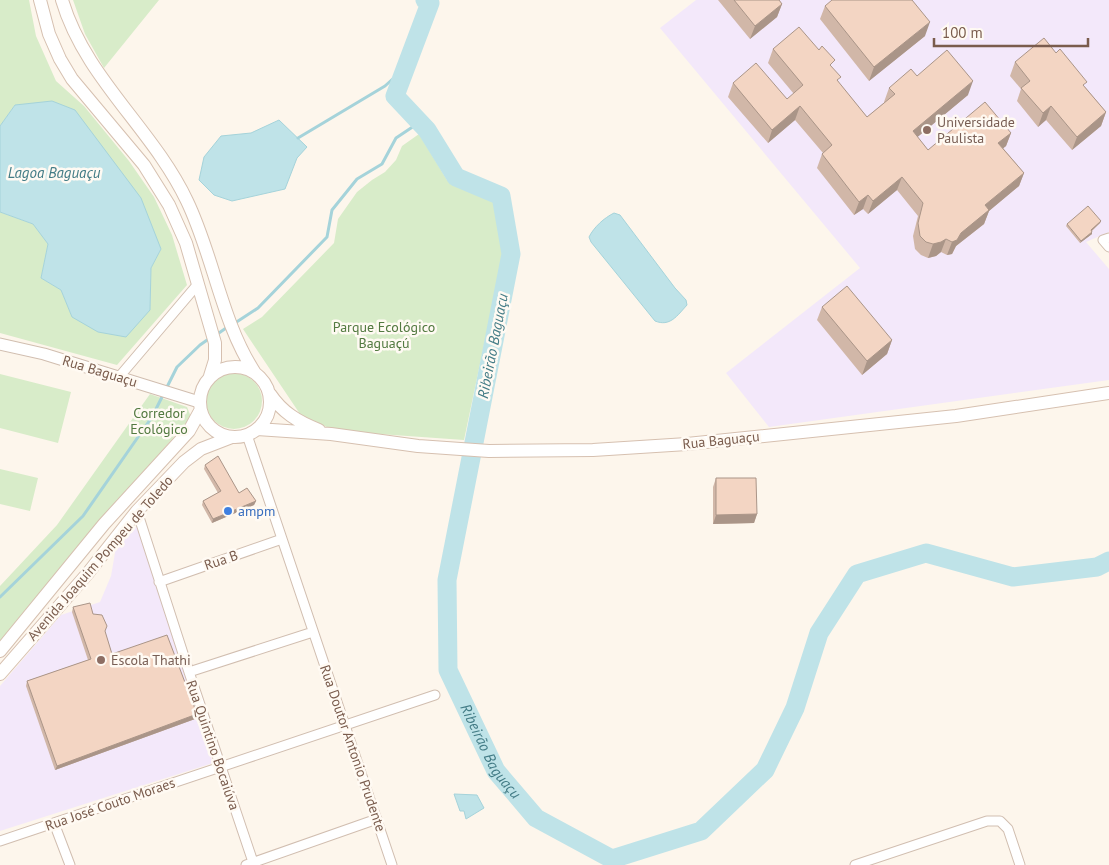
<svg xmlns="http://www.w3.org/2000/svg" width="1109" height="865" font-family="'PT Sans',sans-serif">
	<rect width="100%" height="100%" fill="#fdf6ec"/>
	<path fill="#f3e8fa" d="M696 0H1109V232L1086 242 1109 269V380L769 427 726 373 860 268 660 28Z
		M137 526 213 763 0 831V686L61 615 100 602 111 576 116 547Z"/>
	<path fill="#d8ecc9" d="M0 0H29L36 36 56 81 84 106 129 161 154 197 172 235 187 285 117 365 0 333V212L33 224 48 244 41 278 61 290 72 317 150 310 151 268 161 249 15 105 0 126Z
		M73 0H159L104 68 85 34Z
		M419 134 447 180 495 202 503 254 464 440 337 431 302 417 243 329 262 317 334 243 338 219 357 192 372 180 385 172 396 160 402 146Z
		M206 401a28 28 0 1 1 56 0a28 28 0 1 1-56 0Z
		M0 374 71 392 58 443 0 428Z
		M150 394 187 407 191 417 101 522 0 649V586L57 525Z
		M0 469 38 478 30 511 0 504Z"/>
	<path fill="#bfe3e8" stroke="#a5d3da" d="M52 101 75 110 141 198 161 249 151 268 150 310 126 337 98 332 72 317 61 290 41 278 48 244 33 224 0 212V126L15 105Z
		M279 120 307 147 297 158 285 189 232 201 214 195 199 180 204 157 221 136 251 133Z
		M614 213 620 215 675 288 686 300 687 305C677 316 670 327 655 321L591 242 589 237C594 227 604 218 614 213Z
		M454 794 477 795 484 808 466 819 464 811H460Z"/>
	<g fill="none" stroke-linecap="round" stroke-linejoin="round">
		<path stroke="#a5d3da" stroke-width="3" d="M298 138 385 86 407 66
			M235 323 258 308 327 237 332 210 357 179 382 164 396 138 420 122
			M216 335 229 326
			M166 389 177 367 200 345 210 338
			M0 597 83 516 152 417 163 395"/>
		<path stroke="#bfe3e8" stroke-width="19" id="s1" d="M425 0 430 3 395 96 427 130 456 177 501 196 511 254 447 580 448 670 496 771 536 818 612 859 701 831 765 770 795 708 819 633 857 574 926 553 1013 577 1097 567 1109 561"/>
		<g stroke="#d1beb0" stroke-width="11">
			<path id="minor" d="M1109 238 1103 240 1109 247
				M119 377 198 284
				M247 435 392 865
				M137 511 189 672 254 865
				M159 582 282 539
				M189 672 313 632
				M54 823 70 865
				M0 841 435 695
				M246 865 377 819
				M855 865 987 821H1000L1008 829 1020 865"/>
		</g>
		<g stroke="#d1beb0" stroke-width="13">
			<path id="tertiary" d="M0 344 44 354 199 402"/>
		</g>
		<g stroke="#d6c0b0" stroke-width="14">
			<path id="secondary" d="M40 0 49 34 60 59 72 79 144 165 169 205 186 243 215 343V360L210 376
				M62 0C85 78 153 129 187 201 214 257 221 321 255 373
				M200 402a35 35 0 1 1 70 0a35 35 0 1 1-70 0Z
				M270 394C282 412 298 422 319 430
				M257 429 331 434 418 446 489 451 593 450 687 444 956 416 1109 393
				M0 651 104 524 189 431 200 411
				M0 674 88 573 137 511 184 462 201 449 232 437"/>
		</g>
		<use href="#minor" stroke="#fff" stroke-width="9"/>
		<use href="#tertiary" stroke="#fff" stroke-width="11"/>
		<use href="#secondary" stroke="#fff" stroke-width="12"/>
	</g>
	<path fill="#d1b7a8" d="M718 0H779L782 4 777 17 750 39Z
		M825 6 925 36 869 81 820 19Z
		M773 49 832 68 839 83 867 117 885 102H884L889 88 917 76 968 95 917 137 928 150 1011 133 1006 146 1003 148 1024 173 1019 186 989 211 984 224 956 246 952 254 947 255 941 252 936 256 928 258 921 255 915 249 913 236 918 216 897 190 868 214 863 209 854 215 817 168 822 154 823 153 795 120 768 143 728 97 733 83 787 99 794 94 768 63Z
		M1015 62 1085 87 1106 112 1101 126 1072 150 1046 120 1038 127 1017 101 1021 89 1010 76Z
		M1101 221 1100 223 1092 231V234L1080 243 1066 226 1067 224Z
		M822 307 892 340 887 354 862 375 817 320Z
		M205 465 239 493 256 501 254 505 212 523 202 505 203 501 218 493 204 469Z
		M716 478 757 514 754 523 713 524V487Z
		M73 607 93 614 105 632 112 654 195 719 55 770 26 686 27 681 88 660 72 612Z"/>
	<path fill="#aa9588" d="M782 4 777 17 750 39 755 26Z
		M930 22 925 36 869 81 874 67Z
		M973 81 968 95 908 145 913 131Z
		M800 106 795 120 768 143 772 130Z
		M1051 106 1046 120 1038 127 1043 113Z
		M1106 112 1101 126 1072 150 1077 137Z
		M1011 133 1006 146 994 156 998 143Z
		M1024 173 1019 186 989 211 984 224 956 246 952 254 947 255 952 242 961 233 985 205Z
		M902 177 897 190 868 214 873 201Z
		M868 195 863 209 854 215 859 202Z
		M1101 221 1100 223 1090 232 1091 230Z
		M1092 232V234L1080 243 1081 241Z
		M946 239 941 252 936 256 928 258 933 244Z
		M892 340 887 354 862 375 867 361Z
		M256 501 254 505 212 523 213 519Z
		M757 514 754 523 713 524 716 515Z
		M197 714 195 719 55 770 57 766Z"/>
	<path fill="#f3d5c3" stroke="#aa9588" d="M734 0H779L782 4 755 26Z
		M832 0H912L930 22 874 67 825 6Z
		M799 27 819 50 822 46 835 60 830 65 841 77 837 80 867 117 895 94 889 88 911 69 917 76 947 50 973 81 913 131 928 150 985 102 1011 133 998 143 1024 173 985 205 989 210 961 233 957 240 952 242 946 239 941 242 933 244 926 242 920 236 918 223 923 203 902 177 873 201 868 195 859 202 822 154 832 145 800 106 772 130 733 83 756 63 787 99 803 85 773 49Z
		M1044 38 1056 53 1060 49 1087 82 1083 85 1106 112 1077 137 1051 106 1043 113 1021 88 1030 81 1015 62Z
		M1088 206 1101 221 1091 230 1092 232 1081 241 1067 224Z
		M847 286 892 340 867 361 822 307Z
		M218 456 239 493 247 488 256 501 213 519 203 501 221 491 205 465Z
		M716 478H756L757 514 716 515Z
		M90 603 93 614 102 615 107 626 105 631 112 654 167 635 197 714 57 766 27 681 91 659 73 607Z"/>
	<g fill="#8d6e63" stroke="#fffaf3" stroke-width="2">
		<circle cx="927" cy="130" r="5"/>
		<circle cx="101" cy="660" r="5"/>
	</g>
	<circle fill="#3f7fe0" stroke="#fffaf3" stroke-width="2" cx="228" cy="511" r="5"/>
	<g text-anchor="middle" stroke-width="5" stroke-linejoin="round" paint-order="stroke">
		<g font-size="14" fill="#785e54" stroke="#fffaf3" text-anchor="start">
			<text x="937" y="127">Universidade<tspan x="937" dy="16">Paulista</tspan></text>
			<text x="111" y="665">Escola Thathi</text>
		</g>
		<g font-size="14" fill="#537a41" stroke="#fffaf3">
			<text x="384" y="332">Parque Ecológico<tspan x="384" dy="16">Baguaçú</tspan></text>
			<text x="159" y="418">Corredor<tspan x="159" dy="16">Ecológico</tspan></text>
		</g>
		<g font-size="14" fill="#7a5c4d" stroke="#fffaf3">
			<text transform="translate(100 371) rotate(17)" y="5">Rua Baguaçu</text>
			<text transform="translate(721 440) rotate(-6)" y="5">Rua Baguaçu</text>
			<text transform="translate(100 558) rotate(-49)" y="5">Avenida Joaquim Pompeu de Toledo</text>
			<text transform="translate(221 560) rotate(-19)" y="5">Rua B</text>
			<text transform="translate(213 745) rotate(71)" y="5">Rua Quintino Bocaiúva</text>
			<text transform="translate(353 748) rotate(71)" y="5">Rua Doutor Antonio Prudente</text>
			<text transform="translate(110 804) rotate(-19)" y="5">Rua José Couto Moraes</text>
		</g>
		<g font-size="14" fill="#366cbe" stroke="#fffaf3" text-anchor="start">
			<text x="238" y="516">ampm</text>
		</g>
		<g font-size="15" font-style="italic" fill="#437c86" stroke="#fffaf3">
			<text x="54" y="178">Lagoa Baguaçu</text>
			<text transform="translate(493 346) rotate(-79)" y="5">Ribeirão Baguaçu</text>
			<text dy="5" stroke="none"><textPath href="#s1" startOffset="829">Ribeirão Baguaçu</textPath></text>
		</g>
	</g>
	<path d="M934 38v8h154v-8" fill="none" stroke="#7a5c4d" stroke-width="2.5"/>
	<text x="942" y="38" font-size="15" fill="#7a5c4d" stroke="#fffaf3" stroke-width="4" paint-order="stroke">100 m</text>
</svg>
